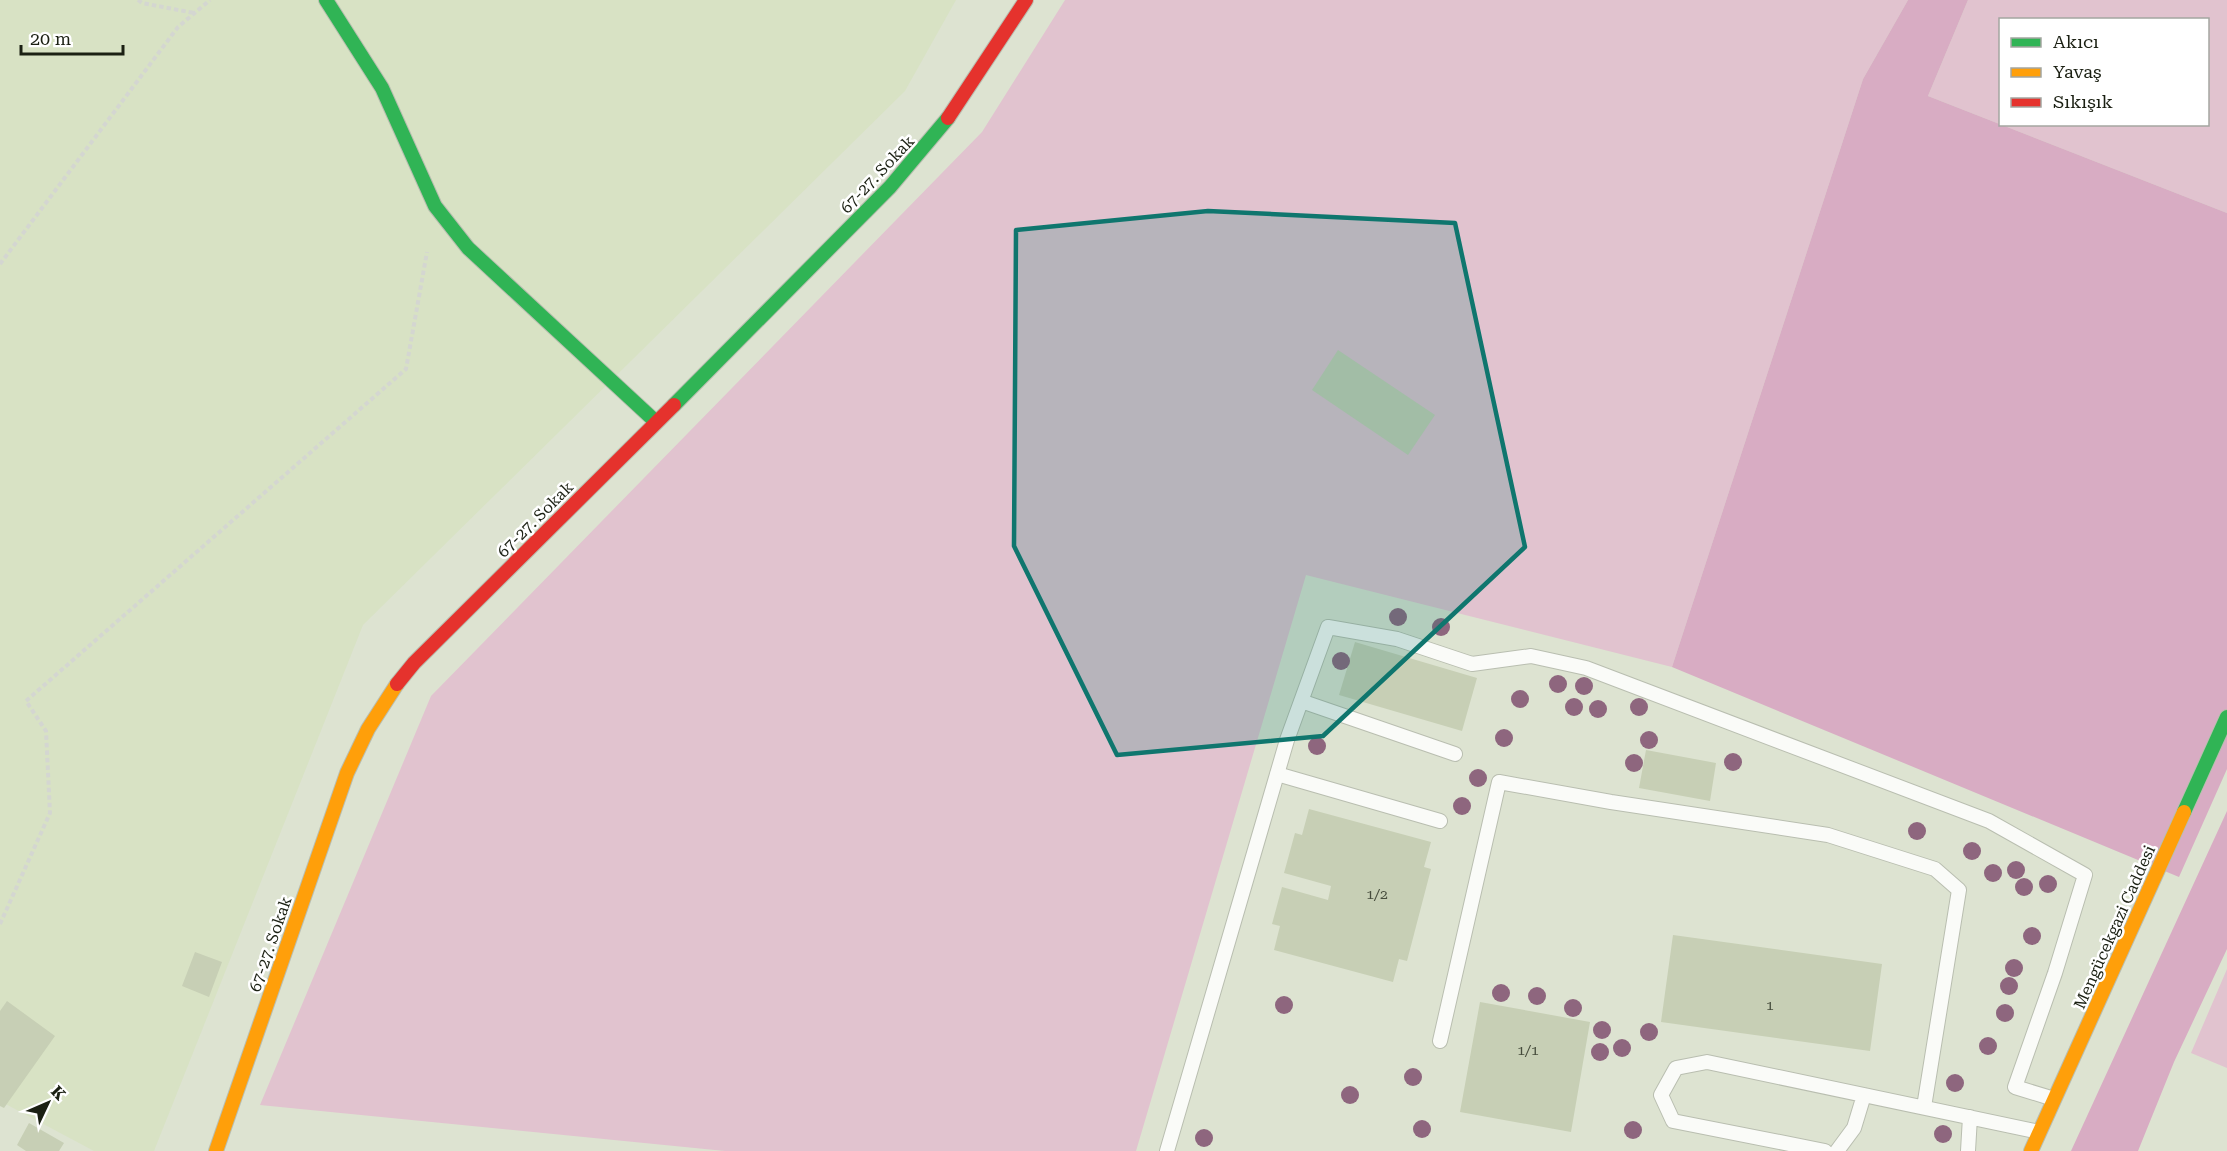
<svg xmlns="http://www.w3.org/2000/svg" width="2227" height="1151" font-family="'Roboto Serif',serif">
	<rect width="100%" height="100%" fill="#dde3d1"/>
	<path fill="#d8e2c4" d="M0 0H956L905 91 363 625 154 1151H94L0 1101Z"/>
	<path fill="#e1c3cf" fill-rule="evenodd" d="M1065 0H1908L1863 79 1672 667 1306 575 1136 1151H725L260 1105 431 696 982 132Z
		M1968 0H2227V213L1928 96ZM2000 20H2208V124H2000Z
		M2227 969V1068L2191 1053Z"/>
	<path fill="#d8acc3" d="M1908 0H1968L1928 96 2227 213V769L2179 877 1672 667 1863 79Z
		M2227 811V949L2174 1062 2138 1151H2071Z"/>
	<path fill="#c7cfb5" d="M1338 350 1435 415 1408 455 1312 390Z
		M1355 642 1477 678 1462 731 1339 695Z
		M1646 750 1716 763 1710 801 1639 788Z
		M1309 809 1431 842 1424 867 1431 869 1407 961 1399 959 1393 982 1274 950 1280 926 1272 924 1282 887 1328 900 1331 886 1284 873 1295 833 1302 835Z
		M1673 935 1882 964 1870 1051 1661 1022Z
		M195 952 222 962 209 997 182 986Z
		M7 1001 55 1036 4 1108 0 1106V1011Z
		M1480 1002 1590 1022 1571 1132 1460 1112Z
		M29 1123 64 1143 59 1151H26L17 1145Z"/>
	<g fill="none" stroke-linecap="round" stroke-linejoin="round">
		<g stroke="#b9beb0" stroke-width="16">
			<path id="lane" d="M1301 701 1455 754
				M1277 774 1440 821
				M1440 1041 1499 782 1611 802 1828 835 1935 869 1959 890 1924 1107
				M1167 1151 1287 740 1328 627 1397 639 1472 664 1531 656 1586 668 1989 821 2085 875 2055 973 2015 1087 2054 1099
				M1825 1151 1673 1121 1661 1095 1676 1068 1707 1062 2039 1132
				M1837 1151 1854 1128 1864 1095
				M1968 1151 1970 1117"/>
		</g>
		<g stroke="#b9beb0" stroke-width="16">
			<path id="fast" d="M326 0 382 88 435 206 468 248 656 422
				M674 405 890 187 948 118
				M2184 812 2227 717"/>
		</g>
		<g stroke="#b9beb0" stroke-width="16">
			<path id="slow" d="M216 1151 347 773 368 729 397 684
				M2031 1151 2184 812"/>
		</g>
		<g stroke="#b9beb0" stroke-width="16">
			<path id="jam" d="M948 118 1026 0
				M397 684 414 663 674 405"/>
		</g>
		<path stroke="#d4d6d1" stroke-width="4" stroke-dasharray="4.5 3" stroke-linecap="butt" d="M138 0 142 3 194 13
			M0 264 178 27 210 0
			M0 924 50 813 46 731 26 701 406 369 427 252"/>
		<use href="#lane" stroke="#fafbf8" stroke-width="14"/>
		<use href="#fast" stroke="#30b455" stroke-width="14"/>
		<use href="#slow" stroke="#ff9f0a" stroke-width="14"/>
		<use href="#jam" stroke="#e5322d" stroke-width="14"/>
	</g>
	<g fill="#8e667e">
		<circle cx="1398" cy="617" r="9"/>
		<circle cx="1441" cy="627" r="9"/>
		<circle cx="1341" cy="661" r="9"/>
		<circle cx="1558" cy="684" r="9"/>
		<circle cx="1584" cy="686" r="9"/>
		<circle cx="1520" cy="699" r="9"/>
		<circle cx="1574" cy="707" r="9"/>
		<circle cx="1639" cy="707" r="9"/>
		<circle cx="1598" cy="709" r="9"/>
		<circle cx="1504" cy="738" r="9"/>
		<circle cx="1649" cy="740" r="9"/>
		<circle cx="1317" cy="746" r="9"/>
		<circle cx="1733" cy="762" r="9"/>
		<circle cx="1634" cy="763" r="9"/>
		<circle cx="1478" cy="778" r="9"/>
		<circle cx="1462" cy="806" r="9"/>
		<circle cx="1917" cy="831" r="9"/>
		<circle cx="1972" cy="851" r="9"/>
		<circle cx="2016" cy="870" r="9"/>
		<circle cx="1993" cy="873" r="9"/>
		<circle cx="2048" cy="884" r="9"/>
		<circle cx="2024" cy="887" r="9"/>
		<circle cx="2032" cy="936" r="9"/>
		<circle cx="2014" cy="968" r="9"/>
		<circle cx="2009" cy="986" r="9"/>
		<circle cx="1501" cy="993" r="9"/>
		<circle cx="1537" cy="996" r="9"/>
		<circle cx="1284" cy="1005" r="9"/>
		<circle cx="1573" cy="1008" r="9"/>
		<circle cx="2005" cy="1013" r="9"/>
		<circle cx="1602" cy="1030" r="9"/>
		<circle cx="1649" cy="1032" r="9"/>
		<circle cx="1988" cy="1046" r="9"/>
		<circle cx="1622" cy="1048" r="9"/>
		<circle cx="1600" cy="1052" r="9"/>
		<circle cx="1413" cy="1077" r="9"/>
		<circle cx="1955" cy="1083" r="9"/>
		<circle cx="1350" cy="1095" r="9"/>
		<circle cx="1422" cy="1129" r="9"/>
		<circle cx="1633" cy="1130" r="9"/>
		<circle cx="1943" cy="1134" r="9"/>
		<circle cx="1204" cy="1138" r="9"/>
	</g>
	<path fill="#0f766e" fill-opacity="0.2" stroke="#0f766e" stroke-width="4.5" stroke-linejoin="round" d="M1208 211 1455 223 1525 547 1323 736 1117 755 1014 546 1016 230Z"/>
	<g text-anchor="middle" stroke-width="5" stroke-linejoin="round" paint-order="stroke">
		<g font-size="14" fill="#464c3c">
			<text x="1377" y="899">1/2</text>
			<text x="1770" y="1010">1</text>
			<text x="1528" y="1055">1/1</text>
		</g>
		<g font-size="16" fill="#1b2013" stroke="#fff">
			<text transform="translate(877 174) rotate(-47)" y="6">67-27. Sokak</text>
			<text transform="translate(535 519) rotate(-45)" y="6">67-27. Sokak</text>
			<text transform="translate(2114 927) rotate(-66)" y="6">Mengücekgazi Caddesi</text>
			<text transform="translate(270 944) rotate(-71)" y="6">67-27. Sokak</text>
		</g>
	</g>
	<rect x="1999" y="18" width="210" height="108" fill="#ffffff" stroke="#a4a6a1" stroke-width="1.5"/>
	<rect x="2011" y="38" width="30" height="9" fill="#30b455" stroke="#a4a6a1" stroke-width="1.5"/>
	<text x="2053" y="48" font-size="18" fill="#1b2013">Akıcı</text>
	<rect x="2011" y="68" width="30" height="9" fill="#ff9f0a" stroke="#a4a6a1" stroke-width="1.5"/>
	<text x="2053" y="78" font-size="18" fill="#1b2013">Yavaş</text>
	<rect x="2011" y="98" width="30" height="9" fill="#e5322d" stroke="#a4a6a1" stroke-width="1.5"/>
	<text x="2053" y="108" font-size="18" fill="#1b2013">Sıkışık</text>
	<g transform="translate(48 1103) rotate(46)" stroke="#ffffff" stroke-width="4.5" paint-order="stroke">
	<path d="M0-4.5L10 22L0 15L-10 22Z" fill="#1b2013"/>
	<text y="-9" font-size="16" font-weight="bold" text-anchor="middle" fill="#1b2013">K</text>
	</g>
	<path d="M21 45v9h102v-9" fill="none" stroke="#1b2013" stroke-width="3"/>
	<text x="30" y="45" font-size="18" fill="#1b2013" stroke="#ffffff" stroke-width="4.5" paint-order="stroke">20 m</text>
</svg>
